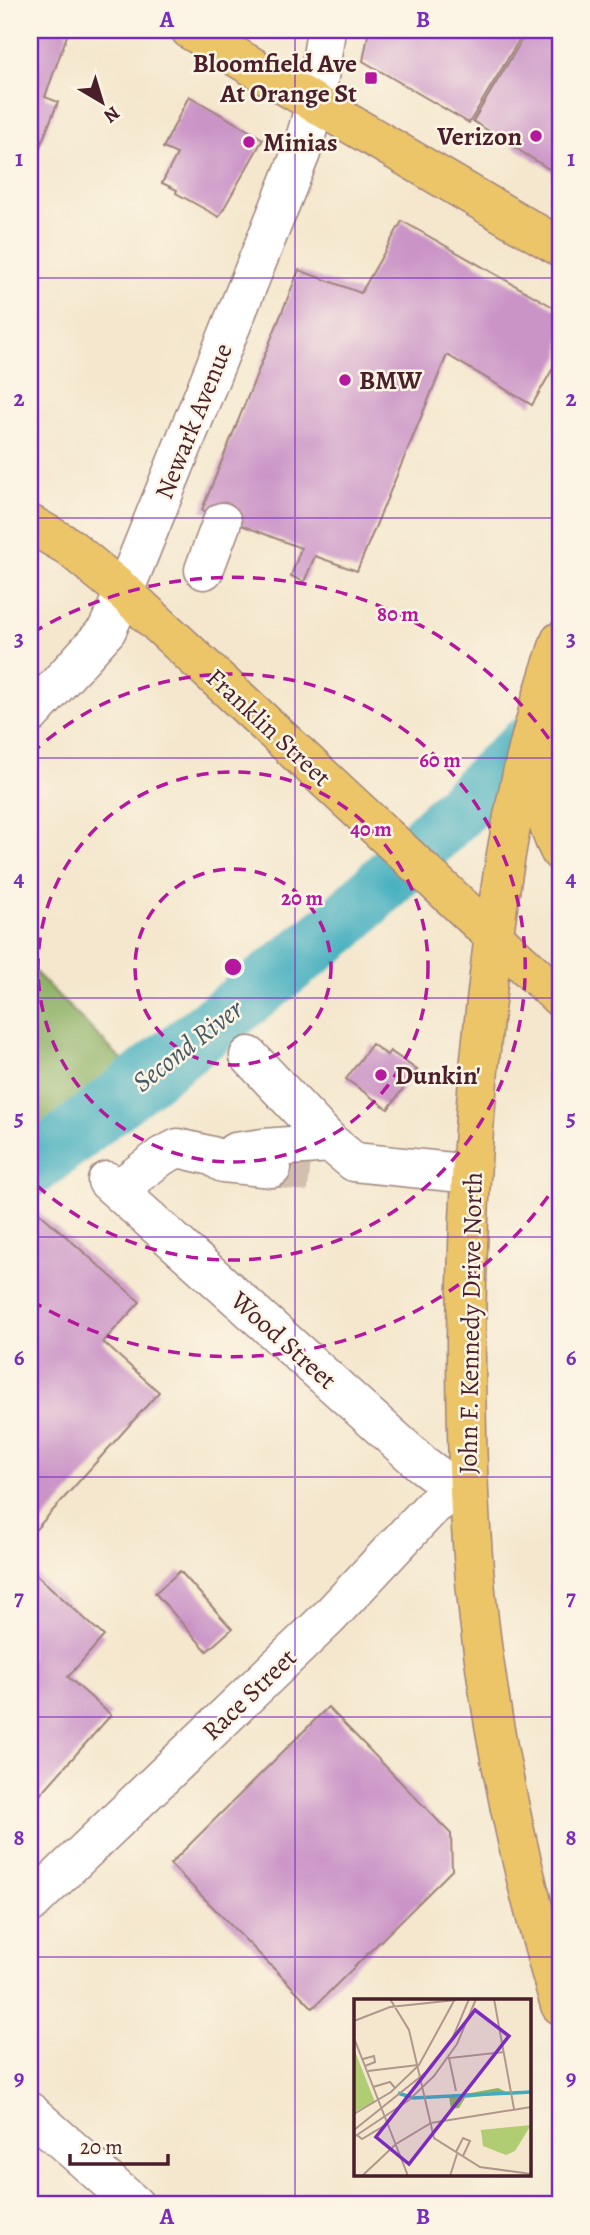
<svg xmlns="http://www.w3.org/2000/svg" width="590" height="2235" font-family="Alegreya,serif">
	<rect width="100%" height="100%" fill="#fcf5e5"/>
	<filter id="ink" filterUnits="userSpaceOnUse"><feTurbulence type="fractalNoise" baseFrequency=".0143" numOctaves="2"/><feDisplacementMap in="SourceGraphic" scale="14" xChannelSelector="R" yChannelSelector="G"/><feConvolveMatrix kernelMatrix="1 2 1 2 8 2 1 2 1" color-interpolation-filters="sRGB"/></filter>
	<filter id="wash" filterUnits="userSpaceOnUse"><feTurbulence type="fractalNoise" baseFrequency=".00686" numOctaves="4" result="noise"/><feDisplacementMap in="SourceGraphic" scale="28" xChannelSelector="R" yChannelSelector="G"/><feGaussianBlur stdDeviation="1.57" result="paint"/><feColorMatrix in="noise" values="0 0 0 0 0 0 0 0 0 0 0 0 0 0 0 0 0 1.4 0 .05"/><feComposite in="paint" operator="in"/></filter>
	<g filter="url(#wash)">
		<rect width="100%" height="100%" fill="#f4e7cd"/>
		<path fill="#8cb065" stroke="#6b6848" stroke-width="2" d="M30 967 125 1063 30 1195Z"/>
		<g fill="none" stroke-linecap="round" stroke-linejoin="round">
			<path stroke="#40adbe" stroke-width="58" d="M30 1169 340 925 506 764 525 747 560 723"/>
		</g>
		<g id="blocks">
			<path fill="#cb94c7" d="M30 30H69L45 97 58 102 30 171Z
				M369 30H501L519 40 469 123 363 61Z
				M528 30H560V176L473 121Z
				M189 96 263 139 219 217 176 193 177 190 162 183 177 154 163 148Z
				M402 221 560 311V356L532 405 447 355 357 571 315 556 304 582 291 576 301 548 202 510 299 270 361 293Z
				M372 1044 387 1055 390 1051 417 1070 388 1109 346 1079Z
				M35 1209 140 1302 103 1342 159 1392 30 1536V1215Z
				M30 1569 104 1636 68 1677 111 1715 30 1806Z
				M180 1571 232 1629 207 1651 155 1593Z
				M328 1707 451 1834 452 1870 313 2008 170 1864Z"/>
		</g>
	</g>
	<g filter="url(#ink)">
		<use href="#blocks" fill-opacity="0" stroke="#9f837c" stroke-width="2"/>
		<g fill="none" stroke-linecap="round" stroke-linejoin="round">
			<path stroke="#d2bfad" stroke-width="38" stroke-dasharray="38 19" stroke-linecap="butt" d="M272 1168 325 1174"/>
			<g stroke="#9f837c" stroke-width="41">
				<path id="minor" d="M204 570 222 522
					M30 715 107 630 124 592 301 153 315 104 326 30
					M249 1056 331 1143 354 1162 471 1174
					M235 1152 263 1148 331 1143
					M107 1181 422 1464 441 1478 468 1487
					M117 1190 162 1156 178 1148 212 1156 223 1163 272 1168
					M30 1904 328 1618 432 1507 452 1492 468 1487
					M30 2112 135 2205"/>
			</g>
			<g stroke="#9f837c" stroke-width="41">
				<path id="major" d="M190 30 560 247
					M30 524 68 546 124 592 560 998
					M560 641C513 775 495 908 481 1049 471 1146 467 1243 466 1340 466 1445 469 1549 483 1652 499 1772 526 1890 560 2005
					M539 752C539 787 543 820 560 852"/>
			</g>
			<use href="#minor" stroke="#fff" stroke-width="38"/>
			<use href="#major" stroke="#ecc569" stroke-width="38"/>
		</g>
	</g>
	<path fill="none" stroke="#7b2cbf" stroke-width="2" stroke-opacity="0.55" d="M295 30V2205M30 278H560M30 518H560M30 758H560M30 998H560M30 1237H560M30 1477H560M30 1717H560M30 1957H560"/>
	<g fill="none" stroke="#b5179e" stroke-width="3.5" stroke-dasharray="12 9">
		<circle cx="233" cy="967" r="98"/>
		<circle cx="233" cy="967" r="195"/>
		<path d="M31 754A293 293 0 1 1 31 1180"/>
		<path d="M560 1179A390 390 0 0 1 32 1301M32 633A390 390 0 0 1 560 755"/>
	</g>
	<g fill="#b5179e" stroke="#fcf5e5" stroke-width="2.5">
		<rect x="364" y="71" width="14" height="14" rx="3.5"/>
		<circle cx="536" cy="136" r="7"/>
		<circle cx="249" cy="142" r="7"/>
		<circle cx="345" cy="380" r="7"/>
		<circle cx="381" cy="1075" r="7"/>
	</g>
	<g text-anchor="middle" stroke-width="5" stroke-linejoin="round" paint-order="stroke">
		<g font-size="26" font-weight="bold" fill="#4a1f2b" stroke="#fcf5e5" text-anchor="start">
			<text x="357" y="72" text-anchor="end">Bloomfield Ave<tspan x="357" dy="30">At Orange St</tspan></text>
			<text x="522" y="145" text-anchor="end">Verizon</text>
			<text x="263" y="151">Minias</text>
			<text x="359" y="389">BMW</text>
			<text x="395" y="1084">Dunkin'</text>
		</g>
		<g font-size="26" fill="#4a1f2b" stroke="#fcf5e5">
			<text transform="translate(193 421) rotate(-68)" y="9">Newark Avenue</text>
			<text transform="translate(269 727) rotate(43)" y="9">Franklin Street</text>
			<text transform="translate(470 1323) rotate(-89)" y="9">John F. Kennedy Drive North</text>
			<text transform="translate(284 1340) rotate(42)" y="9">Wood Street</text>
			<text transform="translate(249 1694) rotate(-44)" y="9">Race Street</text>
		</g>
		<g font-size="28" font-style="italic" fill="#465866" stroke="#fcf5e5">
			<text transform="translate(187 1045) rotate(-38)" y="10">Second River</text>
		</g>
	</g>
	<g transform="translate(354 1999)">
		<rect width="177" height="177" fill="#f4e7cd"/>
		<path d="M0 50 21 103 0 113ZM177 126 161 152 152 156 129 147 127 131Z" fill="#b1cd73"/>
		<path d="M144 89 154 94 111 99 105 109 97 110 95 98Z" fill="#8cb065"/>
		<path fill="none" stroke="#40adbe" stroke-width="3.5" d="M44 94 59 99 177 93"/>
		<path fill="none" stroke="#b0978c" stroke-width="2" d="M36 0 55 31 80 139 126 168 177 175M140 0 160 110M0 22 36 8 102 1M0 39 54 177M9 60 20 57 21 63 11 67M14 72 64 66M19 88 36 83 41 89M102 92 95 59 150 53M0 115 37 93 65 66 101 0M0 131 76 70 99 38 115 0M3 136 8 140 33 125M0 138 55 101 80 77 103 45 122 0M102 153 109 139 116 142 109 157M8 177 42 145 77 124 177 108M96 177 103 155"/>
		<path fill="#7b2cbf" fill-opacity="0.15" stroke="#7b2cbf" stroke-width="3.5" d="M121 11 155 37 55 165 22 138Z"/>
		<rect width="177" height="177" fill="none" stroke="#4a1f2b" stroke-width="3.5"/>
	</g>
	<circle cx="233" cy="967" r="10" fill="#b5179e" stroke="#fcf5e5" stroke-width="3.5"/>
	<g font-size="21" text-anchor="middle" font-weight="bold" fill="#b5179e" stroke="#fcf5e5" stroke-width="5" stroke-linejoin="round" paint-order="stroke">
		<text x="398" y="621">80 m</text>
		<text x="440" y="767">60 m</text>
		<text x="371" y="836">40 m</text>
		<text x="302" y="905">20 m</text>
	</g>
	<rect width="590" height="2235" fill="none" stroke="#fcf5e5" stroke-width="77"/>
	<g transform="translate(102 102) rotate(142)" stroke="#fcf5e5" stroke-width="5" paint-order="stroke">
	<path d="M0-5L12 26L0 18L-12 26Z" fill="#4a1f2b"/>
	<text y="-10" font-size="19" font-weight="bold" text-anchor="middle" fill="#4a1f2b">N</text>
	</g>
	<path d="M70 2154v10h98v-10" fill="none" stroke="#4a1f2b" stroke-width="3.5"/>
	<text x="80" y="2154" font-size="21" fill="#4a1f2b" stroke="#fcf5e5" stroke-width="5" paint-order="stroke">20 m</text>
	<rect x="38" y="38" width="514" height="2158" fill="none" stroke="#7b2cbf" stroke-width="2.5"/>
	<g font-size="23" text-anchor="middle" font-weight="bold" fill="#7b2cbf">
		<text x="167" y="27">A</text>
		<text x="423" y="27">B</text>
		<text x="19" y="166">1</text>
		<text x="571" y="166">1</text>
		<text x="19" y="406">2</text>
		<text x="571" y="406">2</text>
		<text x="19" y="646">3</text>
		<text x="571" y="646">3</text>
		<text x="19" y="886">4</text>
		<text x="571" y="886">4</text>
		<text x="19" y="1125">5</text>
		<text x="571" y="1125">5</text>
		<text x="19" y="1365">6</text>
		<text x="571" y="1365">6</text>
		<text x="19" y="1605">7</text>
		<text x="571" y="1605">7</text>
		<text x="19" y="1845">8</text>
		<text x="571" y="1845">8</text>
		<text x="19" y="2085">9</text>
		<text x="571" y="2085">9</text>
		<text x="167" y="2224">A</text>
		<text x="423" y="2224">B</text>
	</g>
</svg>
